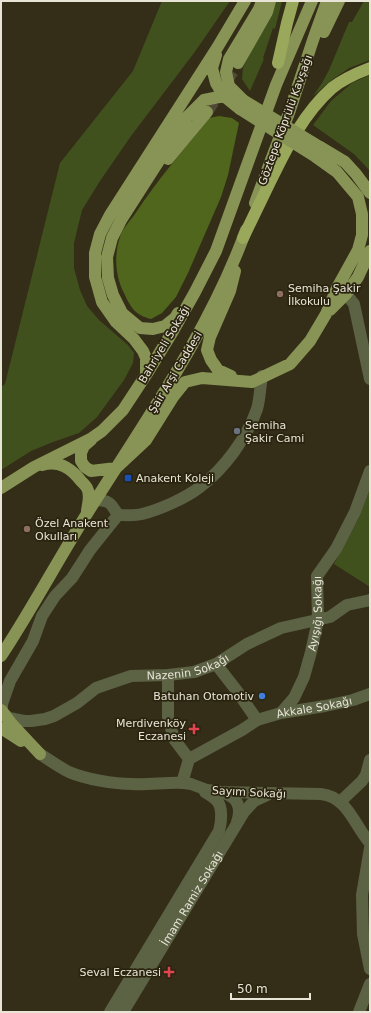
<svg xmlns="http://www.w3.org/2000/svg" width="371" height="1013" font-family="'DejaVu Sans',sans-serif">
	<rect width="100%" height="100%" fill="#342e19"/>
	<path fill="#40511d" d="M162 1H230L194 53 131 136 100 181 82 210 74 243V268L80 290 87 306 99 320 128 345 134 353 133 363 124 380 97 417 79 433 53 442 31 451 1 470V387L5 384 60 163 133 71Z
		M275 1H282L275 29 273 28 263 58 264 59 250 91 242 79 243 68Z
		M364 1H370V60L349 68 333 79 313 96 322 83 329 70 349 22H352Z
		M370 75V171L354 154 313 125 331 101 352 83Z
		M370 488V587L334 564 359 518Z"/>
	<path fill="#4f661c" d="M219 116 232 118 239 123 228 175 221 197 188 273 176 297 162 313 151 319C135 315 131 308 124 293 115 276 114 255 120 237 122 229 130 221 135 214 157 180 184 150 209 118Z"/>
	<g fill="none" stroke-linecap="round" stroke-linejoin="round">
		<path stroke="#4f4936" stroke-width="12" stroke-dasharray="12 6" stroke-linecap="butt" d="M207 112 238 63"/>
		<g stroke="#5c6244" stroke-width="12">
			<path d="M346 294 354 304 370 379"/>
			<path d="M118 515C126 515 134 516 142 514 159 510 186 498 200 487 224 469 247 438 257 409 260 399 260 387 262 376"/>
			<path d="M216 664 237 691 257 720"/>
			<path d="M168 675V717L174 739 189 759 182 783"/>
			<path d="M2 711V704L10 681 33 641 42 616 55 596 72 578 90 550 118 515C111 503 109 500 95 500"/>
			<path id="s1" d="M281 713 294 698 304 677 311 652 318 620 317 576 336 549 355 512 370 471"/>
			<path id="s2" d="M4 714 9 718 24 721H31L45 719 54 716 77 703 96 688 131 676 168 675 194 672 216 664 247 644 281 628 330 617 347 605 370 600"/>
			<path d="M40 754C49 760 59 767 69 772 85 779 114 784 132 784 149 785 167 782 184 783L191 784 207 790 221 792 321 794C348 797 354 825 370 843"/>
			<path id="s3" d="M189 759 242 730 257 720 281 713 325 706 353 700 370 694"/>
			<path d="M223 793C238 797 242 808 237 822"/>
			<path d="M341 801 362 781 366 775 370 760"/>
			<path d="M370 848 362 895 363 934 370 969"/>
			<path d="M110 1012 219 831C220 827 221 823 221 818 222 803 217 799 205 792"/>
			<path id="s4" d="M123 1012 244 812 254 801 267 795"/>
			<path d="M359 1012 370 984"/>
		</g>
		<path stroke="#889455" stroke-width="12" d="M324 32 339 1
			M216 55 212 68 216 83 224 96 240 109
			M238 63 267 12 270 1
			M243 100 229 86 226 72 229 59 259 9 262 1
			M320 147 345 162 356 174 370 193
			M168 159 207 112
			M255 203 268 168 290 110 313 40 327 1
			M330 310 346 294 358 277 370 251
			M178 313 175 318 165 326 153 329 140 328 122 313 113 295 108 278 107 257 112 238 121 220 187 117 204 100 224 96
			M146 375V358L143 351 134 339 116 322 102 302 95 277V253L100 234 110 215 217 48 245 1
			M231 376 218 370 211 360 207 350 210 337 230 291 235 271
			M91 440 84 446 81 453V461L85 467 91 471 116 468 146 440 173 397 185 382 202 378 252 382 290 364 310 341 326 314 337 288 358 250 362 235V214L358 197 337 172 316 157
			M42 465C59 460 71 468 81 481 83 483 86 486 87 488 91 495 88 503 87 511
			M1 488 34 467 92 438 102 431 123 410 146 375 173 331 195 292 216 251 276 85 312 1
			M1 656C34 606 62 552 95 501 150 414 211 327 246 230
			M1 710 11 723 40 754
			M1 728 21 741"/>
		<path stroke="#9aa85b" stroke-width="12" d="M278 63 287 23 293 1
			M243 238C252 219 262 199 271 180 287 147 304 113 332 88 343 79 357 73 370 68"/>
		<path stroke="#889455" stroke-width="12" d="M243 100 320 147
			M240 109 316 157"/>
	</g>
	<g fill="#8d6e63" stroke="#2a240f" stroke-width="1.5">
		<circle cx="280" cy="294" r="4"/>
		<circle cx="27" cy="529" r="4"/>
	</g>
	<circle fill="#6b7280" stroke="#2a240f" stroke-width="1.5" cx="237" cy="431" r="4"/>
	<rect fill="#1a4fb4" stroke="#2a240f" stroke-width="1.5" x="124" y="474" width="8" height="8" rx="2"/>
	<circle fill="#3f7fe0" stroke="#2a240f" stroke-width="1.5" cx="262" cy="696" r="4"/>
	<g fill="#e0444e" stroke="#2a240f" stroke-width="1.5">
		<path d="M192 723h4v4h4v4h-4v4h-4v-4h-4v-4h4z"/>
		<path d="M167 966h4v4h4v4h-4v4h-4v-4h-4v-4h4z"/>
	</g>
	<g text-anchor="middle" stroke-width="3.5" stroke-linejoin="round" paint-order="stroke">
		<g font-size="11" fill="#e8e5d7" stroke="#2a240f">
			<text transform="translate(285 120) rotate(-70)" y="4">Göztepe Köprülü Kavşağı</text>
			<text transform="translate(164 344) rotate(-59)" y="4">Bahriyeli Sokağı</text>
			<text transform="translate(175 372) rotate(-59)" y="4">Şair Arşi Caddesi</text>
			<text dy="4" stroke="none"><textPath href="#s1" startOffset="108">Ayışığı Sokağı</textPath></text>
			<text dy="4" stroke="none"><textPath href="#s2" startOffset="198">Nazenin Sokağı</textPath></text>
			<text dy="4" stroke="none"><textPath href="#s3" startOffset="137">Akkale Sokağı</textPath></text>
			<text transform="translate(249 792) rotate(3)" y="4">Sayım Sokağı</text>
			<text dy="4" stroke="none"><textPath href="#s4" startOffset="133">İmam Ramiz Sokağı</textPath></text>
		</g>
		<g font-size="11" fill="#e8e5d7" stroke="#2a240f" text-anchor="start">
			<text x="288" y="292">Semiha Şakir<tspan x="288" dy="13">İlkokulu</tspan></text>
			<text x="245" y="429">Semiha<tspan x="245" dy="13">Şakir Cami</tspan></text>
			<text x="136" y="482">Anakent Koleji</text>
			<text x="35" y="527">Özel Anakent<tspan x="35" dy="13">Okulları</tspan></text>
			<text x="254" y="700" text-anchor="end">Batuhan Otomotiv</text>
			<text x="186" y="727" text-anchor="end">Merdivenköy<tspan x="186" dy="13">Eczanesi</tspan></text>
			<text x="161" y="976" text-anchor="end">Seval Eczanesi</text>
		</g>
	</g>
	<rect width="371" height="1013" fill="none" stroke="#e8e5d7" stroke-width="4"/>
	<path d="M231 993v6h79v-6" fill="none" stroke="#e8e5d7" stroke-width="2"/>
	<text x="237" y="993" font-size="12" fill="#e8e5d7" stroke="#2a240f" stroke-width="3" paint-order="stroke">50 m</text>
</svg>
